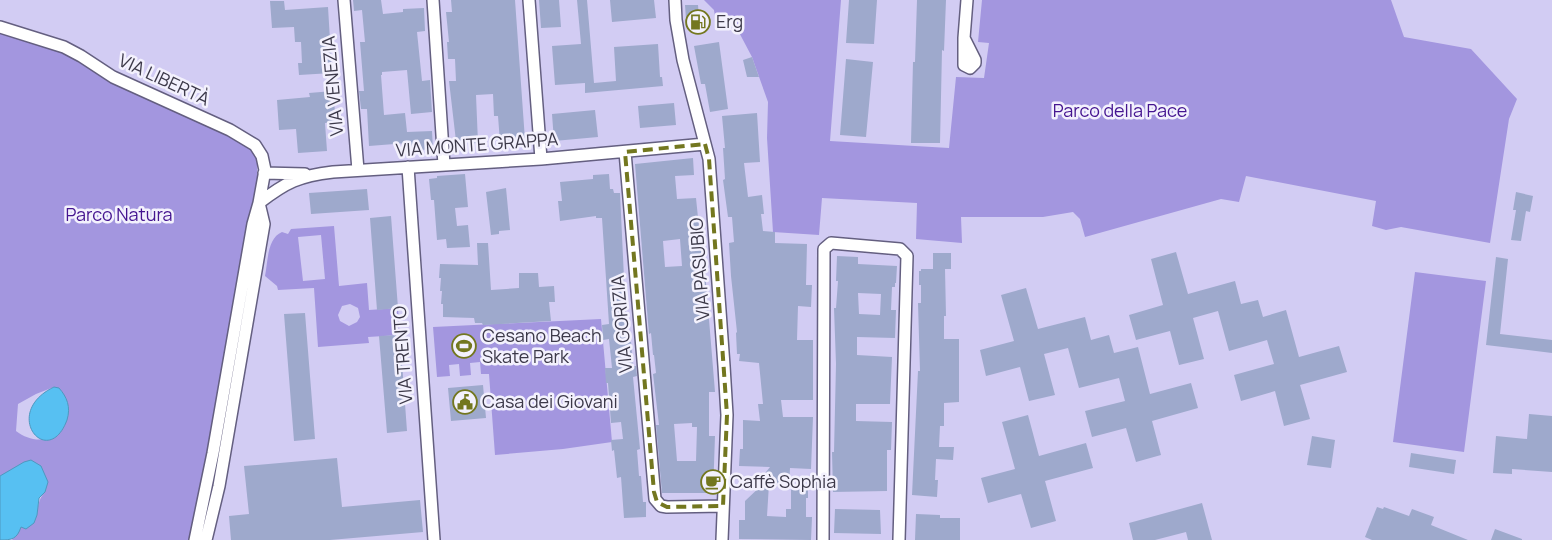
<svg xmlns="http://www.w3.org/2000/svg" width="1552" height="540" font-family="Manrope,sans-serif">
	<rect width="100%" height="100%" fill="#d2ccf3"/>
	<path fill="#a396df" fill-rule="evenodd" d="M704 0H841L830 141 949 148 956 77 984 78 989 43 978 42 982 0H1391L1404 37 1471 49 1517 99 1509 119 1490 243 1401 227 1386 230 1372 226 1376 201 1246 176 1239 202 1221 199 1085 237 1080 219 1073 212 1043 217H961L962 243 916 239 917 203 822 198 819 235 773 232 767 138 768 102 752 57 733 21 717 29 714 10Z
		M0 32 46 45 70 55 247 144 257 157V191L191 540H10H12L21 527 34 523C38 512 37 500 45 492L5 474 0 476ZM54 387 64 427C50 443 32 443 16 431L18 404 36 394Z
		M334 226 339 286 367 283 369 310 398 308 400 335 368 337 369 343 318 347 314 288 278 290 277 286 265 276C268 262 267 238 282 232L288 234 291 229ZM321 235 325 279 303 281 298 237ZM350 304 358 308 360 317 357 322 349 326 340 321 338 315 342 306Z
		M1415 272 1486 281 1464 452 1393 442Z
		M601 319 612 442 563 449 495 455 489 374H481L480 362 470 363 471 375 460 376 459 364 449 365 450 376 437 377 433 327Z"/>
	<path fill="#57c0f2" stroke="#4f98bf" d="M54 387 59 388C67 397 71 407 67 420 48 471 0 413 54 387Z
		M31 460 41 466 48 482 45 492 39 498 37 515 34 523 26 529 21 527C17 539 12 540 0 540V476L24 462Z"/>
	<path fill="#9ea9cc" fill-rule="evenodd" d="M353 0H381L383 14 403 12V9L424 8 425 31 417 32 422 81 430 80 432 112 411 114 407 70 382 72V75H381L384 115 405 113 407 132 432 131 433 149 408 151 407 143 369 146 367 109H361L359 91H364L360 42H365L362 10 354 11Z
		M451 0H515L525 140 500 142 498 116H494L493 94 476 95 478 143 469 144V139L456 141 449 81H456L455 59H448L447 42H449L446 12H452Z
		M539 0H559L561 27 541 28Z
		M577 0H587L594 83 616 81 614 47 658 44 660 77H662L663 86 585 93V83L555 85 552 46 581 44Z
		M610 0H654L656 18 612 22Z
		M849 0H877L874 44 846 43Z
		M917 0H946L944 51 942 50 940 143H911L913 62H915Z
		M270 1H284L285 10 328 7 332 73 299 75 298 63H302L301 42H295L294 27 272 28Z
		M685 5H698L699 18 686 19Z
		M719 42 728 109 710 112 705 84H701L694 46Z
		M752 57 759 77H747L743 60Z
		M846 59 873 62 866 137 840 135Z
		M333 91 336 122 325 123 327 151 298 153 296 129 279 130 277 100 310 97 309 93Z
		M674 103 676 125 640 128 638 106Z
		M595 110 598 137 554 141 552 114Z
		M757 113 760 162 744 163 748 197 762 195 764 214H761L763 231 775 232V243L807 244 806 285H812L811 307 798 306 797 340H813V400H781L783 417H813L811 469 790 468 789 485 769 484 767 516 786 517V509H791V486L808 487V498H806V517H812L811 540 739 539V520H745V501L765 482H758L770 467 739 466 740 449H743V420L760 421 758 404H763L759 363 739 361 740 354H737L736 333 737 332 731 276 729 243 734 242 732 217H728L723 180 725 179 723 148H725L722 116Z
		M693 158 694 175 675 176 677 199 696 198 701 247H703L715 392H709V436H715L713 493H662L656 425H659L653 374 656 373 654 355H653L651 333 649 334 635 164ZM680 239 682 266 665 267 663 241ZM692 423V427H697L696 461H677L674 424Z
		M465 174 468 207 455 208 457 226 468 225 470 247 447 248 446 239 437 240 434 200H431L429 179 437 178V176Z
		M609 174 610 189H613L614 193H620L627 342H631L633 366H636L637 376 633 377 640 449 637 450 639 476H641L643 502H646V517L624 518 621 477 617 478 614 450 612 451 611 440 623 439 621 422 611 423 608 383H606L605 368H612L609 339 603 340 602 325 609 324 602 218H596V216L560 221 558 201H562L560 182 593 179V175Z
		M506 188 510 230 499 231V234L491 235 486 192Z
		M367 189 369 210 311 214 309 193Z
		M1516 192 1533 196 1530 212 1526 211 1521 241 1511 240 1516 210H1513Z
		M391 216 398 308 377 310 370 218Z
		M477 243H488L491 290 519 288V273H538L539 287 554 286 555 302H549L551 321 483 325 482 323H475L474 318 443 317V304H441L442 291H440L441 278H439L440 264 478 265Z
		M1176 252 1188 294 1235 281 1241 304 1258 300 1263 317 1286 310 1299 357 1339 346 1347 372 1300 385 1310 419 1284 426 1275 391 1241 401 1234 375 1274 364 1267 340 1229 351 1218 311 1193 318 1204 359 1179 365 1170 331 1136 340 1129 315 1163 305 1151 259Z
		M933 253H951V269H945L946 316H944V339H959V402L944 403V426H940L939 447H954L953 460 936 459 935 480H938L937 497 912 495 918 371H920L918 303H921V285H919V271H921V269H933Z
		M837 256 858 257V264L897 266 896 283H895V287H892L891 310H896L895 338 857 337V355L892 357 890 404H856V421L892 422 891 450H887V491L833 492 832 452H834L836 364 834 308H836L838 281H836ZM858 293 881 294 880 315 859 314Z
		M1496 257 1508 259 1500 334 1552 340V353L1486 345Z
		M1026 288 1038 329 1085 317 1091 340 1109 335 1114 353 1138 347 1150 394 1191 383 1198 408 1152 421 1161 455 1136 462 1126 428 1092 437 1085 411 1125 401 1119 378 1079 388 1068 348 1044 354 1055 395 1029 401 1020 367 986 376 980 350 1014 341 1001 295Z
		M305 313 315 439 294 441 284 314Z
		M400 335 407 431 387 433 379 336Z
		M483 385 486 418 451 421 448 388Z
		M1529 414 1552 416V472L1512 469V474L1493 473 1496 436 1527 439Z
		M1028 415 1039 456 1086 443 1093 468 1045 481 1056 521 1031 528 1021 494 988 503 981 478 1015 469 1002 422Z
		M1312 436 1335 440 1331 468 1307 465Z
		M1411 453 1456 460 1454 474 1409 467Z
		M337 458 342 507 420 500 423 532 330 540H231L229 516 249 514 244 466Z
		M1202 503 1212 540H1188L1186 532 1155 540H1133L1129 523Z
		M1377 507 1383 509 1384 507 1409 516 1412 509 1434 517 1431 525 1468 540H1372L1365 537Z
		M835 509 880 510 881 534 834 533Z
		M916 514 940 515V518H960V540H915Z
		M1495 529 1522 539V540H1491Z"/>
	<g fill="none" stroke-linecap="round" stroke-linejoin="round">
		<g stroke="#645f80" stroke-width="14">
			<path id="minor" d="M344 0 358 170
				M433 0 444 165
				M529 0 541 159
				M675 0 676 20 683 60 709 159 724 366 727 415 722 540
				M0 27 64 47 81 56 113 77 230 130 255 145 262 156 265 170 259 203 253 224 213 453 195 540
				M964 38 975 60V63L970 68 964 65Z
				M964 38 967 0
				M625 152 655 499 661 506 667 507 723 506
				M408 167 434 540
				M264 173 305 174
				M206 540 219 486 264 224 259 203C286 182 299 176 333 172L541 159 705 144
				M823 540 824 249 831 243 900 249 907 256 899 540"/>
		</g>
		<use href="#minor" stroke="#fff" stroke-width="11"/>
	</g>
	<path fill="none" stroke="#73771f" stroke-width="4" stroke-dasharray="10 6" stroke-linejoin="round" d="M705 144 709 159 727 415 723 506 667 507 657 502 654 492 625 152Z"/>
	<defs>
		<g id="fuel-ring" transform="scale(1.25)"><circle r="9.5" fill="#f3f1fd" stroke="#73771f" stroke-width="1.5"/><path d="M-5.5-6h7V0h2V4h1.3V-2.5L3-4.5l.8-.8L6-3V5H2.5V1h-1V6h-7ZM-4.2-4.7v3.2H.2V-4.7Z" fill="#73771f"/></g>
		<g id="stadium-ring" transform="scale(1.25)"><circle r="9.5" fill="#f3f1fd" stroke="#73771f" stroke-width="1.5"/><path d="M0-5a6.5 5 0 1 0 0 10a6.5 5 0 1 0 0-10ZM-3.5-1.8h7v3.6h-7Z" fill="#73771f"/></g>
		<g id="civic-ring" transform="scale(1.25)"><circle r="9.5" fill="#f3f1fd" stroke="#73771f" stroke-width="1.5"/><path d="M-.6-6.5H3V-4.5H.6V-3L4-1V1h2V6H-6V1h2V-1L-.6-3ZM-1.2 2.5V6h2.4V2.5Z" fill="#73771f"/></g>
		<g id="cafe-ring" transform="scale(1.25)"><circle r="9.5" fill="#f3f1fd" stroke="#73771f" stroke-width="1.5"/><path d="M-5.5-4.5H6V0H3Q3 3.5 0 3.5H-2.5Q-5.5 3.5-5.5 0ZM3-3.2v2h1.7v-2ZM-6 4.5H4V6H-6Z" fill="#73771f"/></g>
	</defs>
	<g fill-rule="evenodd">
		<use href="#fuel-ring" x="698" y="22"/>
		<use href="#stadium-ring" x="464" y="346"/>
		<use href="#civic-ring" x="465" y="402"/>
		<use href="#cafe-ring" x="713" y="482"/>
	</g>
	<g text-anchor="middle" stroke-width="5" stroke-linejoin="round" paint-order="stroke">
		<g font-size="18" fill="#3c3949" stroke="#f3f1fd" text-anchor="start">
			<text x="716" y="28">Erg</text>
			<text x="482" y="342">Cesano Beach<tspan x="482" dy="21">Skate Park</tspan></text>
			<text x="482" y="408">Casa dei Giovani</text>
			<text x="730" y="488">Caffè Sophia</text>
		</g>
		<g font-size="18" fill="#3c3949" stroke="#f3f1fd">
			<text transform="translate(164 80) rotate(25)" y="6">VIA LIBERTÀ</text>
			<text transform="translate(333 86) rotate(-95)" y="6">VIA VENEZIA</text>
			<text transform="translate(477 145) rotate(-4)" y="6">VIA MONTE GRAPPA</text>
			<text transform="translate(700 269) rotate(-94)" y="6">VIA PASUBIO</text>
			<text transform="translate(622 324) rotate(-95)" y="6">VIA GORIZIA</text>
			<text transform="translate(403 355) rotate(-94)" y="6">VIA TRENTO</text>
		</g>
		<g font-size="18" fill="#451590" stroke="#f3f1fd">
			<text x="1120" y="117">Parco della Pace</text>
			<text x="119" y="221">Parco Natura</text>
		</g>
	</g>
</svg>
